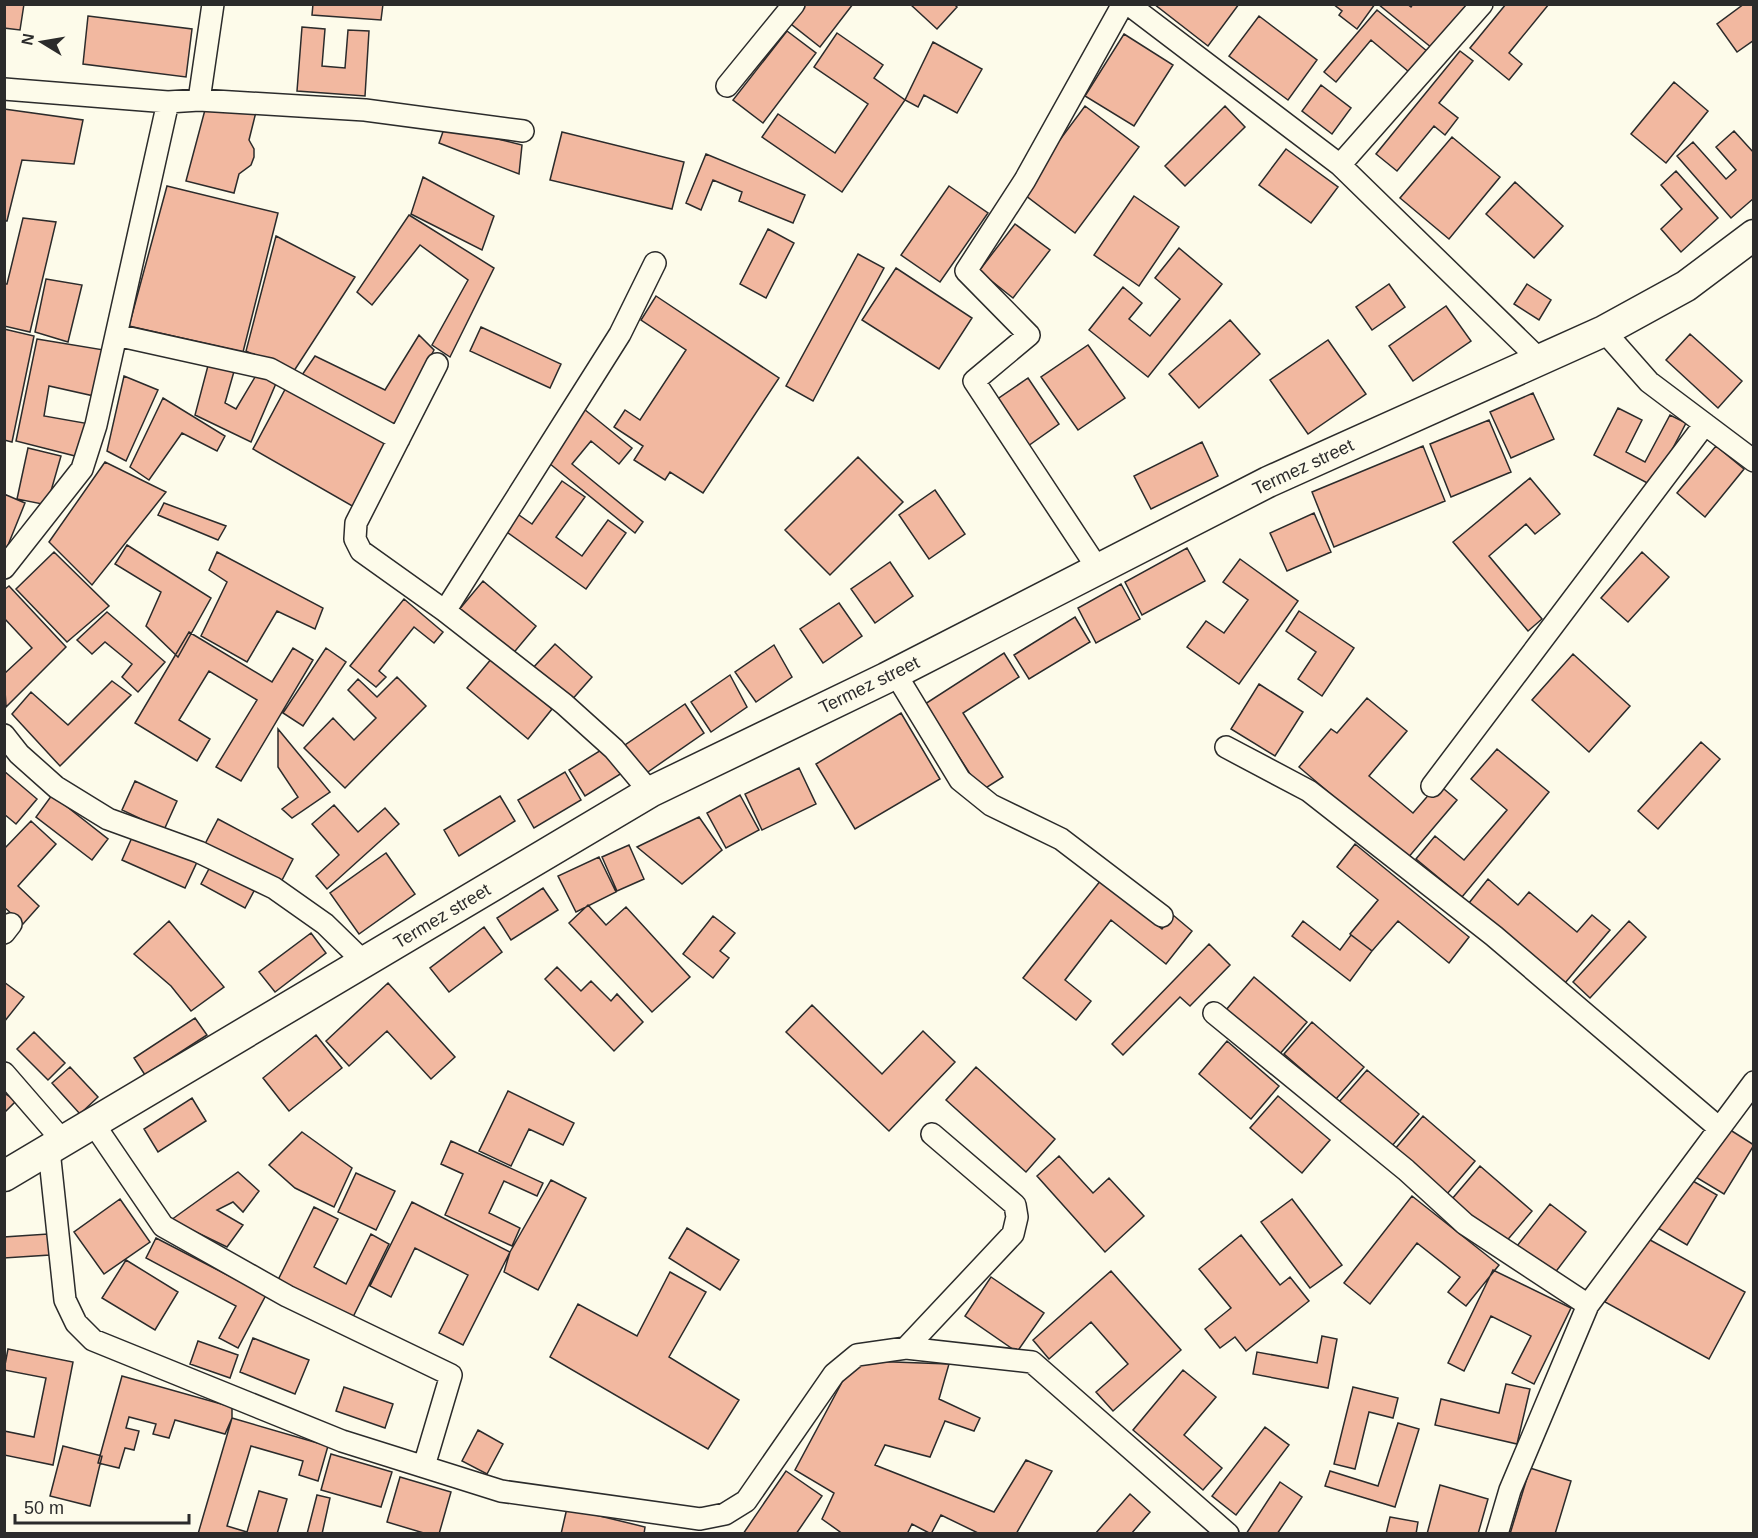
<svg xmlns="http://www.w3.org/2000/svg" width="1758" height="1538" font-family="Arial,sans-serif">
	<rect width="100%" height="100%" fill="#fdfbea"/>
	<path fill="#f2b8a0" stroke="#2b2b2b" stroke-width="1.5" d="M4 4H24L20 30 4 28Z
		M313 4H383L381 20 312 15Z
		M806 4H853L820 47 791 24Z
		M910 4H954L957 7 937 29Z
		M1154 4H1239L1208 46Z
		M1333 4H1375L1357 29 1339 15 1342 11Z
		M1378 4H1407L1411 7 1413 4H1468L1432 48Z
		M1506 4H1549L1509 53 1522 64 1509 80 1470 48Z
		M1744 4H1754V40L1737 52 1717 24Z
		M1377 10 1433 56 1415 77 1371 40 1336 82 1324 72Z
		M88 16 192 29 186 77 83 64Z
		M1259 16 1317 60 1288 100 1229 56Z
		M302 27 325 29 322 66 345 68 348 30 369 31 365 96 297 91Z
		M787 31 816 53 763 123 733 100Z
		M837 33 883 65 874 78 905 100 842 192 762 137 778 114 835 153 868 104 814 67Z
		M1124 34 1173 65 1134 126 1085 96Z
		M933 42 982 69 957 113 924 95 918 107 905 100Z
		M1460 51 1473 61 1439 103 1458 118 1445 135 1434 126 1397 171 1376 154Z
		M1674 82 1708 111 1666 163 1631 134Z
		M1321 85 1351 108 1332 134 1302 111Z
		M206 106 256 112 249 140 254 149V157L251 165 239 174 234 193 186 181Z
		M1085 106 1139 147 1075 233 1021 192Z
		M1225 106 1245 127 1185 186 1165 166Z
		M4 109 83 120 74 164 22 160 7 221H4Z
		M445 126 522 145 519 174 439 143Z
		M1734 131 1754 153V198L1731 218 1677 156 1693 142 1726 179 1736 170 1716 147Z
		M562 132 684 162 672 209 550 180Z
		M1452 137 1500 177 1449 239 1400 198Z
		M1286 149 1338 187 1311 223 1259 185Z
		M706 154 805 195 793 223 739 201 742 192 713 180 701 210 686 203Z
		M1676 171 1718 218 1681 252 1661 229 1682 209 1661 185Z
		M423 177 494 216 482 250 411 214Z
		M1515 182 1563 226 1534 258 1486 214Z
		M167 186 278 213 243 352 129 326Z
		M949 186 988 213 940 282 901 255Z
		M1134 196 1179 227 1139 286 1094 255Z
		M409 215 494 268 450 357 432 345 468 280 420 245 372 305 357 292Z
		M23 218 56 222 30 332 4 326V284H7Z
		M1015 224 1050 250 1013 298 979 271Z
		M768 229 794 243 766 298 740 284Z
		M276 236 355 277 292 374 246 351Z
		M1179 248 1222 284 1148 377 1089 330 1123 287 1142 303 1129 319 1150 336 1180 299 1155 278Z
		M858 254 884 268 813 401 786 386Z
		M896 268 972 318 939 369 862 320Z
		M46 279 82 285 68 342 35 332Z
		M1389 284 1405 307 1372 330 1356 307Z
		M1527 284 1551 300 1539 320 1514 304Z
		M656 296 779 378 703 493 670 472 665 480 634 460 643 446 614 427 625 410 640 420 686 350 641 320Z
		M1446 306 1471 341 1413 381 1389 346Z
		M1230 320 1260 354 1199 408 1169 374Z
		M481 327 561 364 550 388 470 351Z
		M4 329 34 336 12 442 4 440Z
		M1690 334 1742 381 1718 408 1666 360Z
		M419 335 434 350 394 426 302 375 315 356 385 390Z
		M37 339 104 350 94 396 49 386 44 416 90 424 83 458 16 441Z
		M1328 340 1366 394 1308 434 1270 380Z
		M1088 345 1125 398 1078 430 1041 377Z
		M210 358 235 368 225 403 236 409 258 372 277 381 251 442 195 415Z
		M124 376 158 390 126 461 107 451Z
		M1028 378 1059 424 1028 446 996 400Z
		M288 384 391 442 354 507 253 449Z
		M1533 393 1554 439 1511 458 1490 412Z
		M163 398 225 436 217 451 182 433 149 480 130 467Z
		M1618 408 1642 420 1626 452 1645 462 1670 415 1686 423 1653 486 1594 455Z
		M584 409 632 448 619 464 591 441 572 464 643 522 635 533 544 459Z
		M1489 420 1511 472 1451 497 1430 444Z
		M1202 442 1218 476 1151 509 1134 476Z
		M1423 446 1445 501 1334 547 1312 492Z
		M1716 446 1744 469 1705 517 1677 493Z
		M28 448 61 456 47 505 17 499Z
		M858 457 903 502 830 575 785 530Z
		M105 462 166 492 92 585 49 542Z
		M1530 478 1560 514 1535 534 1526 524 1489 556 1542 619 1528 631 1453 542Z
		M562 481 585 497 556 537 582 556 608 520 626 533 586 589 504 530 516 513 532 524Z
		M935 490 965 534 929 559 899 515Z
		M4 494 25 503 4 555Z
		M164 503 226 526 218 540 158 515Z
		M1314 513 1331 552 1287 571 1270 533Z
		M127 545 211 598 178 657 146 626 161 592 115 564Z
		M1187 548 1205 581 1142 615 1125 582Z
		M54 552 109 606 67 642 16 589Z
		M217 552 323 608 315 629 277 611 247 662 201 636 227 582 209 570Z
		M1642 552 1669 577 1628 622 1601 598Z
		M1240 559 1298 601 1239 684 1187 647 1206 621 1224 633 1248 600 1223 582Z
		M890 562 913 596 875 623 851 589Z
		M483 581 536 626 511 656 458 611Z
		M1121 584 1140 619 1096 643 1078 608Z
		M9 586 66 647 6 707 4 674 32 648 4 618V590Z
		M404 599 443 632 434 643 414 627 379 671 386 677 376 687 350 666Z
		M839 603 862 636 823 663 800 629Z
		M1299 611 1354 648 1322 696 1298 679 1316 652 1286 631Z
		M107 612 165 662 138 692 122 677 132 664 105 642 92 654 77 640Z
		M1075 617 1090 642 1029 679 1014 655Z
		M189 632 272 682 293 648 313 660 241 781 216 767 257 700 209 671 179 720 210 739 197 761 135 723Z
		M555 644 592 677 570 702 532 669Z
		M774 645 792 677 756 702 735 672Z
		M326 648 346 662 303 726 283 713Z
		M1004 653 1019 677 963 713 1003 777 981 791 925 704Z
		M1573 654 1630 706 1589 752 1532 700Z
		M492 658 552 709 528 739 467 688Z
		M730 675 747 707 711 732 691 702Z
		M397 677 426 706 345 788 304 748 333 718 354 740 376 718 348 690 358 679 377 697Z
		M112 681 131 695 60 766 12 714 31 692 68 725Z
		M1259 684 1303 712 1275 756 1231 729Z
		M1367 698 1407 731 1369 776 1413 813 1438 784 1457 800 1407 859 1299 767 1331 729 1337 733Z
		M685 704 704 733 645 774 625 745Z
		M901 713 940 779 855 829 816 764Z
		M278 729 330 792 292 818 282 809 298 797 278 767Z
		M1701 742 1720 759 1658 829 1638 811Z
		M606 747 622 773 585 796 569 770Z
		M1497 749 1549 792 1462 897 1416 859 1435 836 1464 860 1507 810 1471 779Z
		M799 768 816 804 762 830 745 794Z
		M4 771 37 799 16 824 4 814Z
		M565 772 581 800 534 828 518 800Z
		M135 781 177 801 164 830 122 810Z
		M52 795 108 839 92 860 36 817Z
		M740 795 759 830 726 848 707 813Z
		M500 796 515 821 459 856 444 830Z
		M334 805 358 832 385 808 399 824 327 889 316 876 339 855 312 824Z
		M699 817 722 850 682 884 637 847Z
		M218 819 293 859 280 884 205 844Z
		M31 821 56 844 18 886 39 906 23 924 4 907V849Z
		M134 833 197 862 185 888 122 860Z
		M1355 844 1469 937 1449 963 1398 921 1372 951 1350 934 1378 900 1337 867Z
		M629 845 644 879 617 891 602 857Z
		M386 853 415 894 359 934 330 893Z
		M599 857 616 892 576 912 558 876Z
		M211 865 255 889 245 908 201 884Z
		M1488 879 1518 905 1529 892 1577 932 1592 915 1610 930 1565 983 1469 903Z
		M1101 880 1162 929 1173 915 1192 931 1166 964 1111 920 1065 980 1091 1001 1076 1020 1023 978Z
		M543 888 558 910 511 940 497 918Z
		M588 905 606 925 626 907 690 977 652 1012 569 923Z
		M713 916 735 933 720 951 729 958 713 978 683 954Z
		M169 921 224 987 191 1011 171 986 134 954Z
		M1303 921 1340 950 1351 935 1372 951 1350 981 1292 936Z
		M1629 921 1646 937 1590 998 1573 982Z
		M484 927 502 952 449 992 430 968Z
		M311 933 326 953 275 992 259 972Z
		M1209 944 1230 965 1190 1006 1180 997 1123 1055 1112 1044Z
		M557 967 581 991 591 981 611 1001 617 994 643 1022 614 1051 545 979Z
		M1254 977 1307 1022 1279 1055 1226 1010Z
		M4 982 24 997 4 1022Z
		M388 983 455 1057 431 1079 387 1031 349 1066 326 1041Z
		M812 1005 882 1074 923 1031 955 1062 889 1131 786 1032Z
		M195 1018 207 1035 145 1075 134 1058Z
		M1312 1022 1364 1067 1336 1099 1284 1054Z
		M34 1032 65 1063 48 1080 17 1049Z
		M316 1035 342 1068 289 1111 263 1078Z
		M1227 1041 1279 1086 1251 1119 1199 1074Z
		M70 1067 98 1097 80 1114 52 1083Z
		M976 1067 1055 1139 1026 1172 946 1100Z
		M1367 1070 1419 1114 1391 1147 1339 1102Z
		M508 1091 574 1123 563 1145 529 1129 511 1166 479 1151Z
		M4 1093 16 1101 4 1113Z
		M1278 1096 1330 1140 1302 1173 1250 1128Z
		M192 1098 206 1121 158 1152 144 1129Z
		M1423 1116 1475 1161 1447 1194 1395 1149Z
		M1724 1126 1754 1145 1724 1194 1694 1176Z
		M302 1132 352 1168 334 1207 295 1188 269 1165Z
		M451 1141 543 1183 537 1196 504 1181 489 1213 520 1228 512 1246 445 1215 463 1174 441 1164Z
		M1059 1156 1093 1193 1109 1178 1144 1216 1105 1252 1037 1176Z
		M1480 1166 1532 1211 1504 1244 1452 1199Z
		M238 1172 259 1191 243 1212 233 1202 217 1210 243 1225 227 1247 171 1220Z
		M356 1173 395 1191 376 1230 338 1212Z
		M1686 1177 1717 1195 1687 1245 1656 1227Z
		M551 1180 586 1198 538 1290 504 1272 510 1252Z
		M1412 1196 1499 1265 1466 1306 1448 1292 1460 1277 1417 1243 1370 1304 1344 1283Z
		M120 1199 150 1242 104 1274 74 1232Z
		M1292 1199 1342 1265 1310 1288 1261 1222Z
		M412 1202 510 1252 463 1345 439 1333 468 1275 415 1248 391 1297 370 1286Z
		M1550 1204 1586 1232 1554 1274 1517 1246Z
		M314 1207 338 1219 314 1267 346 1284 371 1234 389 1244 353 1317 278 1280Z
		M687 1228 739 1260 720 1290 669 1258Z
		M48 1234 50 1255 4 1258V1237Z
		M1241 1235 1280 1285 1290 1277 1309 1301 1246 1351 1235 1337 1220 1348 1205 1329 1231 1308 1199 1269Z
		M1641 1235 1745 1292 1709 1359 1605 1302Z
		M156 1238 266 1295 238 1348 219 1338 236 1306 146 1258Z
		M126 1260 178 1292 155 1330 102 1298Z
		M1493 1270 1571 1308 1534 1384 1512 1373 1531 1336 1491 1316 1464 1371 1448 1363Z
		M1111 1271 1181 1350 1113 1411 1096 1392 1128 1364 1091 1322 1049 1359 1033 1340Z
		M670 1272 706 1292 669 1357 739 1400 708 1449 550 1357 578 1304 637 1336Z
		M991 1277 1044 1313 1017 1352 965 1316Z
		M1322 1336 1337 1339 1328 1388 1253 1374 1257 1352 1317 1363Z
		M253 1338 309 1360 295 1394 240 1372Z
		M198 1341 238 1355 230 1378 190 1364Z
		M8 1349 73 1362 53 1465 4 1455V1431L34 1437 46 1378 4 1370Z
		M866 1361 949 1364 939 1399 980 1418 974 1431 945 1421 930 1457 885 1445 875 1465 994 1512 1026 1460 1052 1471 1016 1534H980L941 1515 931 1534 912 1524 907 1534H843L822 1519 834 1493 795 1470 848 1371Z
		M1183 1370 1216 1397 1184 1435 1222 1468 1203 1490 1133 1430Z
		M122 1376 232 1407V1418L225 1434 175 1420 169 1438 153 1434 156 1424 129 1417 126 1428 139 1431 134 1450 125 1448 119 1468 98 1463Z
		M1506 1384 1530 1389 1517 1444 1435 1425 1441 1399 1499 1413Z
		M344 1387 393 1404 385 1428 336 1411Z
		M1353 1387 1398 1398 1393 1418 1369 1412 1355 1469 1334 1464Z
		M232 1418 328 1446 318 1481 299 1475 303 1461 251 1446 227 1526 247 1532 259 1491 287 1499 277 1534H198Z
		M1398 1423 1419 1429 1395 1507 1325 1486 1330 1471 1378 1486Z
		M1265 1427 1289 1445 1236 1515 1212 1496Z
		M478 1430 503 1444 487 1474 462 1461Z
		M63 1446 102 1456 90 1506 50 1496Z
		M331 1454 392 1472 381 1507 321 1490Z
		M1530 1468 1571 1481 1555 1534H1510Z
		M786 1471 822 1496 796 1534H743Z
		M400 1477 451 1492 439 1534H427L387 1522Z
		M1280 1482 1302 1497 1277 1534H1246Z
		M1440 1485 1488 1499 1478 1534H1427Z
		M1130 1494 1150 1512 1131 1534H1095Z
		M317 1495 330 1498 322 1534H307Z
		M567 1508 645 1527 644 1534H561Z
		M1390 1517 1418 1522 1416 1534H1386Z"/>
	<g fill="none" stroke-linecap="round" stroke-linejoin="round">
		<g stroke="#2b2b2b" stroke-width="24">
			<path id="street" d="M1128 4 1340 165 1540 360
				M727 86 794 4
				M4 89 168 102 199 100 365 110 523 131
				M199 100 213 4
				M1340 165 1482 4
				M1604 331 1649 382 1754 461
				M116 335 270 369 399 439
				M437 364 356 523 355 539 361 551 445 611
				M4 568 82 469 96 425 168 102
				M1098 569 974 381 1029 335 966 271 1025 180 1123 4
				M895 673 960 780 991 805 1061 839 1162 916
				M4 735 19 754 56 787 108 819 199 852 274 888 325 924 364 962
				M1226 747 1309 791 1494 936 1719 1128
				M1432 786 1705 424
				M650 792 614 749 564 704 445 611 620 334 655 263
				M4 933 11 924
				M1214 1013 1406 1170 1465 1224 1588 1305 1754 1082
				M4 1073 63 1141
				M93 1123 163 1226 287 1296 451 1375 424 1466
				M49 1150 65 1300 76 1323 93 1340 342 1441 501 1491 700 1519 725 1514 746 1501 834 1374 857 1355 906 1348 1013 1234 1017 1217 1015 1205 932 1134
				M906 1348 1032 1362 1228 1534
				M1497 1534 1510 1490 1588 1305"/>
		</g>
		<g stroke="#2b2b2b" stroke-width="33">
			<path id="secondary" d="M4 1176 650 792 886 678 1268 482 1604 331 1686 286 1754 235"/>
		</g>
		<use href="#street" stroke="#fdfbea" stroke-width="21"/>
		<use href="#secondary" stroke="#fdfbea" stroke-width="30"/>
	</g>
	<g text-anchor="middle" stroke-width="4.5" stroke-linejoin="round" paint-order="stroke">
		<g font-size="18" fill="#2b2b2b" stroke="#fdfbea">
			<text transform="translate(1303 467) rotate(-25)" y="6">Termez street</text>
			<text transform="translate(869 685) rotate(-26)" y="6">Termez street</text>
			<text transform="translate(442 916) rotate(-31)" y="6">Termez street</text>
		</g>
	</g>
	<rect width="1758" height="1538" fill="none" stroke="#2b2b2b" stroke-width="12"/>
	<g transform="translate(42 42) rotate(281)" stroke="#fdfbea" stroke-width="4.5" paint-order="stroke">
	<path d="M0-4.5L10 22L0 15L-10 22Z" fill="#2b2b2b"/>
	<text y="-9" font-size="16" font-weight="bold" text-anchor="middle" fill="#2b2b2b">N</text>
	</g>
	<path d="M15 1514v9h174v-9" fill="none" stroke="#2b2b2b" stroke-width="3"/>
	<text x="24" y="1514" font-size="18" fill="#2b2b2b" stroke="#fdfbea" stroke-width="4.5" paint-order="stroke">50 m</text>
</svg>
